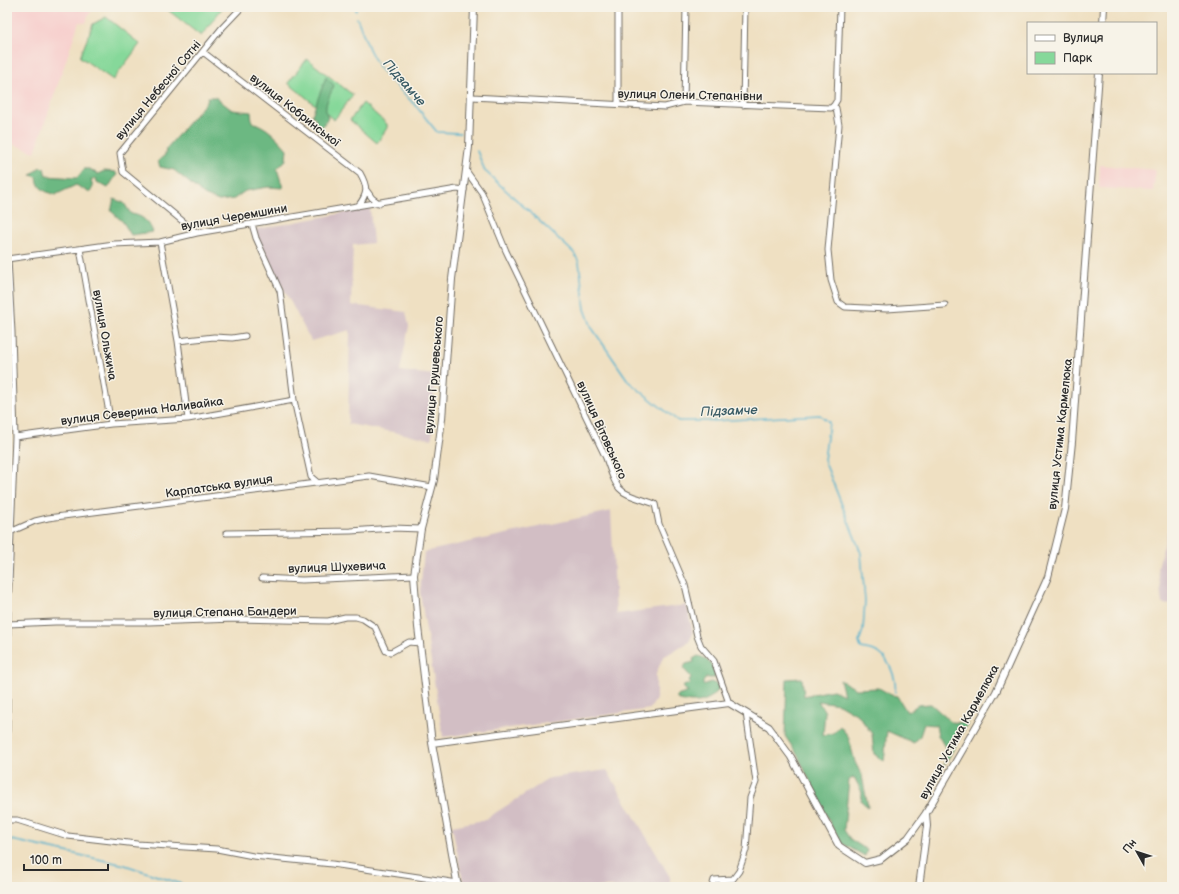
<svg xmlns="http://www.w3.org/2000/svg" width="1179" height="894" font-family="'Balsamiq Sans',sans-serif">
	<rect width="100%" height="100%" fill="#f7f3e8"/>
	<filter id="ink" filterUnits="userSpaceOnUse"><feTurbulence type="fractalNoise" baseFrequency=".025" numOctaves="2"/><feDisplacementMap in="SourceGraphic" scale="8" xChannelSelector="R" yChannelSelector="G"/><feConvolveMatrix kernelMatrix="1 2 1 2 8 2 1 2 1" color-interpolation-filters="sRGB"/></filter>
	<filter id="wash" filterUnits="userSpaceOnUse"><feTurbulence type="fractalNoise" baseFrequency=".012" numOctaves="4" result="noise"/><feDisplacementMap in="SourceGraphic" scale="16" xChannelSelector="R" yChannelSelector="G"/><feGaussianBlur stdDeviation="0.9" result="paint"/><feColorMatrix in="noise" values="0 0 0 0 0 0 0 0 0 0 0 0 0 0 0 0 0 1.4 0 .05"/><feComposite in="paint" operator="in"/></filter>
	<g filter="url(#wash)">
		<rect width="100%" height="100%" fill="#efe0c2"/>
		<path fill="#f7d0ce" d="M7 7H95L88 16 86 23 79 22 35 152 7 142Z
			M1100 165 1156 170 1153 191 1099 188Z"/>
		<path fill="#d2bec4" d="M370 208 373 243 353 245 351 305 406 312 409 326 400 371 435 375 432 439 348 424 350 330 311 341 253 230Z
			M611 511 616 614 687 605 693 634 689 642 663 657 656 674V699L650 709 443 737 420 592 424 552Z
			M1168 530H1172V605L1162 604 1158 567Z
			M607 770 670 877V887H464L452 826 484 820 550 778Z"/>
		<path fill="#86d89a" stroke="#588262" d="M164 7H223L201 36Z
			M106 17 140 44 113 80 80 57 93 24Z
			M307 59 353 95 334 120 288 83Z
			M363 103 387 124V128L377 143 350 120Z"/>
		<path fill="#6cb882" stroke="#4c7256" d="M326 77 334 85C330 97 322 105 328 118L319 131 314 126 316 119 312 115Z
			M207 97H215L232 110 251 112 252 122C268 127 276 137 287 149L286 160 277 169 283 188 268 187 245 191 234 199 219 201 204 195 174 170 160 167 158 161 165 155 166 149 208 100Z
			M40 167 44 168 46 176 77 178 84 169H89L98 174 104 171 115 172 117 174 108 188 97 182 96 178 91 180 93 186 90 193 76 185 55 195C44 191 38 189 37 177L31 175Z
			M114 199 124 203 131 214C142 215 149 222 153 232L131 235 123 222 111 211Z
			M698 656C709 658 715 668 715 678H706L703 682V685L711 682 718 685V690C708 704 692 704 677 699V696L689 692 682 687 690 683 689 681 691 677 683 668 686 664 694 662 693 659Z
			M802 678 804 696 833 690 844 695 840 680 856 689 879 688 891 695 897 696 907 712 918 705 931 704 951 722 968 723 944 766 946 749 938 735 936 725 924 724 920 736 914 743 887 731C885 741 886 751 884 761L874 754 872 734 858 715 839 704 818 701 825 712 823 735 833 733 840 726 848 736 855 762 862 776 868 807 861 801 862 792 854 777 849 780 844 830 850 839 867 850 865 856 843 844 833 829 797 754 785 736 787 679Z"/>
		<g fill="none" stroke-linecap="round" stroke-linejoin="round">
			<path stroke="#51b2cf" stroke-width="1.5" d="M356 7V11
				M357 18 369 49 379 68 416 106 437 132 460 133
				M477 151 485 171 574 253 579 262 585 309 592 328 629 382 678 421H712L820 415 829 422 824 460 861 553 865 601 863 630 859 642 861 648C866 649 875 650 880 654 890 661 897 680 895 692
				M7 839 125 865 190 887"/>
		</g>
	</g>
	<g filter="url(#ink)">
		<g fill="none" stroke-linecap="round" stroke-linejoin="round">
			<g stroke="#706a60" stroke-width="7">
				<path id="minor" d="M203 52 360 173C368 187 368 194 358 206
					M472 97 665 107 684 102 831 108 834 105 837 100 840 7
					M684 102 686 7
					M618 104V7
					M743 105 745 7
					M836 108 839 125 828 250 831 280 838 302 845 307 887 309 945 305
					M467 172 482 193 506 251 606 458C619 496 618 491 655 504L659 524 685 585 697 636 701 646 714 661 729 703
					M367 191 372 198 379 203
					M252 224 256 238 280 291 294 400 311 477 318 483
					M197 233 123 172 120 153 221 29 242 7
					M160 242 178 341 188 419
					M80 249 111 424
					M7 259 114 244 160 242 197 233 457 189 464 190
					M178 341 214 337 232 338 245 336
					M7 396 13 395
					M15 437 111 424 188 419 294 400
					M10 532 35 521 48 518 369 476 432 487
					M226 533 351 531 393 528 421 529
					M262 578 302 580 414 575
					M8 624 55 622H149L235 619 328 621 345 617H356L363 619 375 627 386 651 391 652 409 642 420 643
					M7 731 8 607 15 437 12 332 8 259
					M7 820H17L68 836 137 844 217 849 253 856 332 864 458 883
					M712 887 714 880 733 879 739 871 746 850 750 798 756 782 746 713"/>
			</g>
			<g stroke="#706a60" stroke-width="8">
				<path id="tertiary" d="M1103 23 1104 7
					M432 743 729 703 769 727 791 757 839 846 865 863 881 859 908 838 926 813 996 692 1048 577 1065 509 1072 442 1099 73
					M458 887 432 743 418 627 414 575 421 529 434 480 442 419 452 279 469 147 474 7
					M919 887 927 826 926 813"/>
			</g>
			<use href="#minor" stroke="#fff" stroke-width="5"/>
			<use href="#tertiary" stroke="#fff" stroke-width="6"/>
		</g>
	</g>
	<g text-anchor="middle" stroke-width="3" stroke-linejoin="round" paint-order="stroke">
		<g font-size="12" fill="#2b2b2b" stroke="#f7f3e8">
			<text transform="translate(158 90) rotate(-50)" y="4">вулиця Небесної Сотні</text>
			<text transform="translate(690 95) rotate(1)" y="4">вулиця Олени Степанівни</text>
			<text transform="translate(295 110) rotate(38)" y="4">вулиця Кобринської</text>
			<text transform="translate(234 217) rotate(-10)" y="4">вулиця Черемшини</text>
			<text transform="translate(105 335) rotate(80)" y="4">вулиця Ольжича</text>
			<text transform="translate(434 375) rotate(-85)" y="4">вулиця Грушевського</text>
			<text transform="translate(142 411) rotate(-7)" y="4">вулиця Северина Наливайка</text>
			<text transform="translate(602 430) rotate(66)" y="4">вулиця Вітовського</text>
			<text transform="translate(1060 434) rotate(-84)" y="4">вулиця Устима Кармелюка</text>
			<text transform="translate(219 486) rotate(-8)" y="4">Карпатська вулиця</text>
			<text transform="translate(337 567) rotate(-2)" y="4">вулиця Шухевича</text>
			<text transform="translate(225 612) rotate(-1)" y="4">вулиця Степана Бандери</text>
			<text transform="translate(959 732) rotate(-61)" y="4">вулиця Устима Кармелюка</text>
		</g>
		<g font-size="13" font-style="italic" fill="#385a64" stroke="#f7f3e8">
			<text transform="translate(405 82) rotate(49)" y="5">Підзамче</text>
			<text transform="translate(729 410) rotate(-2)" y="5">Підзамче</text>
		</g>
	</g>
	<rect width="1179" height="894" fill="none" stroke="#f7f3e8" stroke-width="24"/>
	<rect x="1027" y="22" width="130" height="52" fill="#f7f3e8" stroke="#a5a39c"/>
	<rect x="1035" y="35" width="20" height="6" fill="#ffffff" stroke="#a5a39c"/>
	<text x="1063" y="42" font-size="12" fill="#2b2b2b">Вулиця</text>
	<rect x="1035" y="52" width="20" height="12" fill="#86d89a" stroke="#a5a39c"/>
	<text x="1063" y="62" font-size="12" fill="#2b2b2b">Парк</text>
	<g transform="translate(1137 852) rotate(309)" stroke="#f7f3e8" stroke-width="3" paint-order="stroke">
	<path d="M0-3L7 15L0 10L-7 15Z" fill="#2b2b2b"/>
	<text y="-6" font-size="11" font-weight="bold" text-anchor="middle" fill="#2b2b2b">Пн</text>
	</g>
	<path d="M24 864v6h84v-6" fill="none" stroke="#2b2b2b" stroke-width="2"/>
	<text x="30" y="864" font-size="12" fill="#2b2b2b" stroke="#f7f3e8" stroke-width="3" paint-order="stroke">100 m</text>
</svg>
